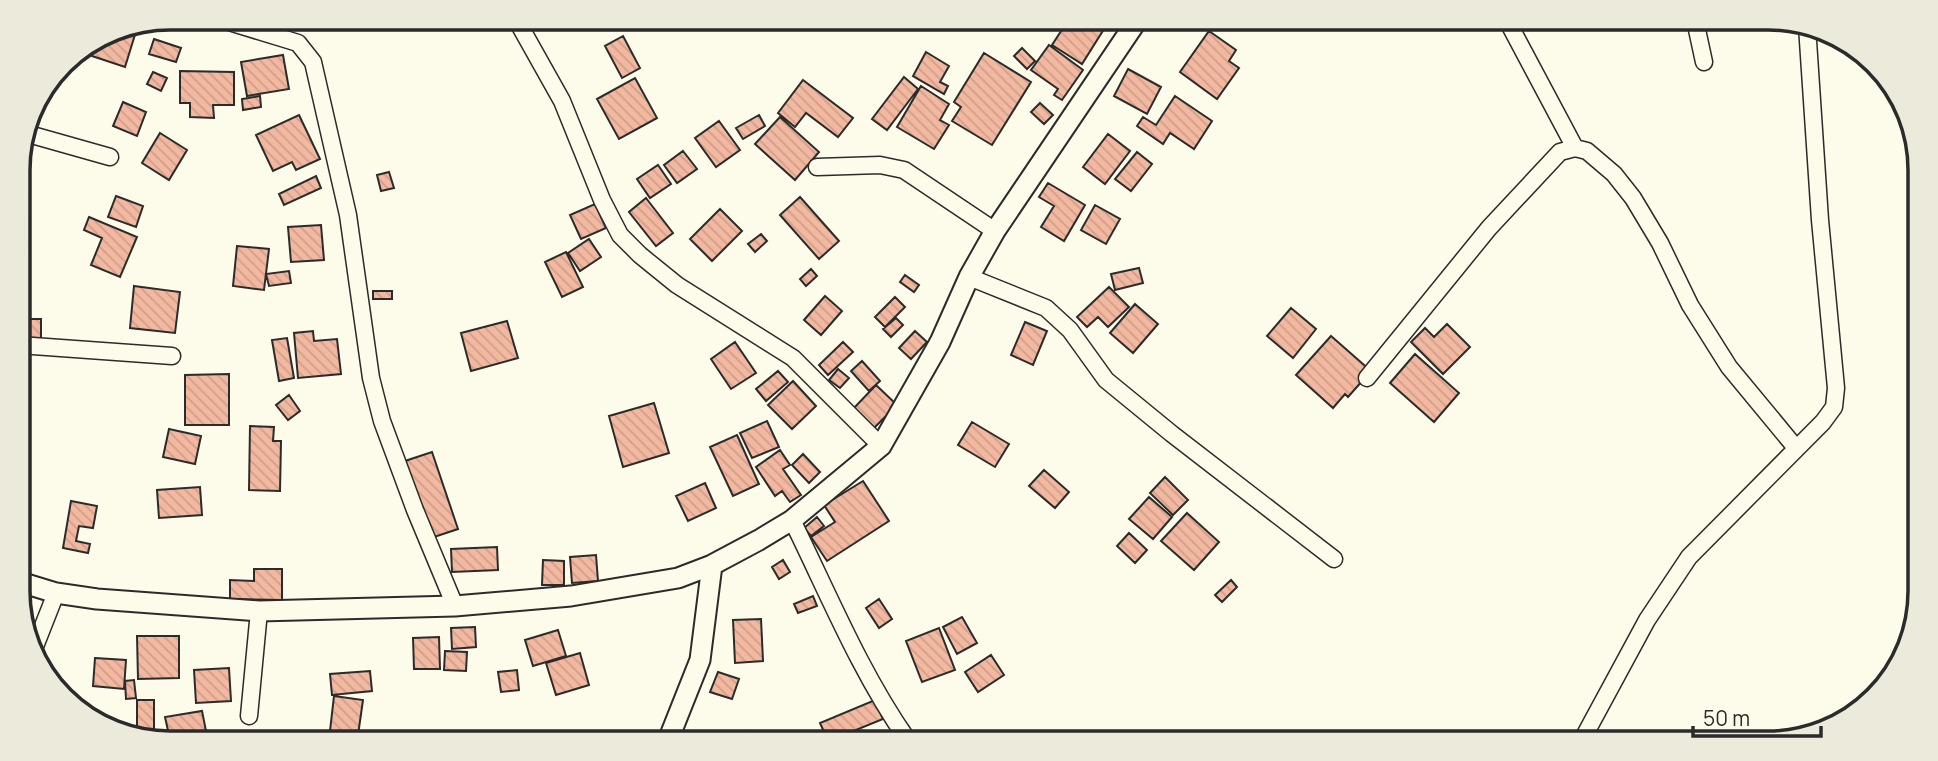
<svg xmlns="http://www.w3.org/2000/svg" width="1938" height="761" font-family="Manrope,sans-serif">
	<defs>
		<pattern id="building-back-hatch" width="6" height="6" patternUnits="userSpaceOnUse" patternTransform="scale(1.75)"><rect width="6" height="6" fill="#f2b8a0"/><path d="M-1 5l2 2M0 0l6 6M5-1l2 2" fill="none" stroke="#d09e8a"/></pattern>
	</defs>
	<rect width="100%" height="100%" fill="#fdfbea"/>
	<path fill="url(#building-back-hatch)" stroke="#2b2b2b" stroke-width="2" d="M1067 22H1093L1104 29 1082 64 1052 45Z
		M135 24 138 25 125 67 80 52 81 48 112 29Z
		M1209 31 1236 50 1229 61 1239 68 1217 99 1180 72Z
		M623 36 640 68 622 78 605 46Z
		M154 39 181 48 176 62 149 54Z
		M1049 45 1083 70 1062 100 1054 95 1058 89 1031 70Z
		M1022 48 1035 61 1027 69 1014 56Z
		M926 52 949 66 940 82 948 86 944 94 913 76Z
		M984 53 1031 82 992 145 952 121 961 107 954 102Z
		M283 55 289 89 247 96 241 62Z
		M1128 69 1161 87 1147 114 1114 96Z
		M180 71 234 72V105H213L214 118 190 117V103H180Z
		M153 72 167 78 161 91 147 84Z
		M904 77 918 89 887 130 872 119Z
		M635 78 657 118 619 139 597 99Z
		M803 80 853 118 838 137 806 113 795 127 778 113Z
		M921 86 949 104 940 120 949 125 934 149 897 127Z
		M260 96 261 107 243 110 242 99Z
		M1175 96 1212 121 1194 149 1170 133 1163 144 1137 126 1143 117 1156 125Z
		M123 102 146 112 137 136 113 126Z
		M1040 103 1053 115 1044 124 1031 112Z
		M299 115 320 159 296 170 292 162 273 171 256 135Z
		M759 115 765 126 743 139 736 128Z
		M780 117 819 152 795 180 755 144Z
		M719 121 740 150 716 167 695 138Z
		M160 133 187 150 169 180 142 163Z
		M1108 134 1130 151 1105 184 1083 167Z
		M683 151 697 169 677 183 664 165Z
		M1137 152 1152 164 1131 191 1115 179Z
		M658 165 671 184 650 198 637 179Z
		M389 172 394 188 381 191 377 175Z
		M316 176 321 188 284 205 279 194Z
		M1048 183 1085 205 1064 241 1041 227 1054 206 1039 197Z
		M116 196 143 206 136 227 108 217Z
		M800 197 839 241 819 259 780 215Z
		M646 198 673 233 656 246 629 212Z
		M595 204 606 228 581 239 570 215Z
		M1095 205 1120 219 1106 244 1081 230Z
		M720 209 742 231 712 261 690 239Z
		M89 217 137 237 120 277 91 265 102 238 84 230Z
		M321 225 324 260 291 262 288 227Z
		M761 234 767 241 755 252 748 244Z
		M589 239 601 257 580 271 568 253Z
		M237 246 269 249 264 290 233 286Z
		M566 252 583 287 562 297 545 262Z
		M1139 268 1143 283 1115 290 1111 274Z
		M811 269 817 276 806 286 800 279Z
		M289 271 291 283 269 286 266 274Z
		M905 275 919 285 914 292 900 282Z
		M134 286 180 292 175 333 130 328Z
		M1109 287 1129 307 1108 327 1098 317 1087 327 1077 317Z
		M373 291H392V299H373Z
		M825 296 842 311 821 335 804 320Z
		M895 297 905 307 885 327 875 317Z
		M1135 304 1158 324 1133 353 1110 333Z
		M1291 308 1316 329 1293 358 1267 336Z
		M896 318 903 325 891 337 883 329Z
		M21 319H41V339H21Z
		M507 321 518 358 471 371 461 333Z
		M1025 322 1047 331 1033 365 1011 355Z
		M1447 324 1470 347 1443 374 1411 342 1425 328 1434 337Z
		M313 331 314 341 337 339 341 374 298 378 294 333Z
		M915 331 927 342 911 359 899 348Z
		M1331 336 1371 371 1348 397 1345 394 1333 408 1296 375Z
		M287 338 294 378 279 381 272 340Z
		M735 342 756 373 731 389 711 359Z
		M843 342 853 352 828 375 819 365Z
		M1415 354 1459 393 1434 422 1390 383Z
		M862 361 880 381 869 391 851 371Z
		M838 369 849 378 840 388 829 380Z
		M778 371 788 382 766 401 756 389Z
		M229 374V425H185V375Z
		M793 381 816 406 792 429 768 405Z
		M876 385 897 405 873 429 853 409Z
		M289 395 300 411 288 420 276 405Z
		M654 403 669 453 623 467 609 416Z
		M767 421 779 447 752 458 740 433Z
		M972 422 1009 444 995 467 958 445Z
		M250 426 274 427 273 441H281L280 491 249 490Z
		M169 429 201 436 195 464 163 457Z
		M737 435 759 484 733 496 710 447Z
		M780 450 790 465 783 469 801 495 790 502 782 491 775 496 756 467Z
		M432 452 458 529 431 538 405 461Z
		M803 454 820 472 809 483 792 465Z
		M1044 470 1069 492 1055 508 1029 486Z
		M1165 477 1188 500 1173 515 1150 493Z
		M863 481 889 521 827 561 811 537 835 522 824 505Z
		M705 483 716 508 688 521 676 496Z
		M200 487 202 515 159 518 157 490Z
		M1149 497 1172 517 1153 539 1129 519Z
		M71 501 97 506 93 528 79 526 76 541 90 544 88 553 63 548Z
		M1187 513 1219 542 1194 570 1161 541Z
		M817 517 824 526 811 536 804 528Z
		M1129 533 1147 550 1135 563 1117 546Z
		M497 547 498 570 452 572 451 549Z
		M596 555 598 581 572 583 570 557Z
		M543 560 564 561V585H542Z
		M783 560 790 572 779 579 772 567Z
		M254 569H282V600L230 599V580L254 581Z
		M1231 580 1237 587 1222 602 1215 595Z
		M813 596 817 606 798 613 794 604Z
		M879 599 892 619 879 628 866 608Z
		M962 617 977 643 957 654 943 627Z
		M761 619 763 661 735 663 733 620Z
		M475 627 476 647 452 649 451 628Z
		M939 628 955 670 922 682 906 641Z
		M558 630 566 656 533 666 525 640Z
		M137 636H179V678L138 679Z
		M439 637 440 669H414L413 638Z
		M445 651 467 652 466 671 444 670Z
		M580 653 589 685 556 695 546 663Z
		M991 655 1004 675 978 692 965 672Z
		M95 658 126 660 124 689 93 686Z
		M229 668 231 701 196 703 194 670Z
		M517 670 519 690 501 692 498 672Z
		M370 671 372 691 332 695 330 674Z
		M718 672 739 679 732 699 710 692Z
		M134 680 136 698 126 699 125 681Z
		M334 696 363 700 358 735 330 731Z
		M137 700H154V735H137Z
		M875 700 883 719 834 739H827L820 723Z
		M202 711 207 736 169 735 165 717Z
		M751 731 793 738H750Z"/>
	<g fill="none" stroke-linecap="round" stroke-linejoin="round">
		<g stroke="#2b2b2b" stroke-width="19">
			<path id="minor" d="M216 18 298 43 313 62 348 215 371 378 382 421 415 510 455 606
				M516 19 562 101 602 200 620 235 640 255 677 285 793 358 881 446
				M1509 24 1575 148
				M1696 25 1704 62
				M25 133 110 157
				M817 167 880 165 904 170 995 231
				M969 277 1046 308 1070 330 1106 380 1172 434 1334 559
				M19 345 172 356
				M1367 378 1489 228 1560 152 1575 148 1587 151 1614 174 1633 198 1660 243 1690 305 1729 367 1796 448
				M792 520C828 593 860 672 907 739
				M34 649 56 593
				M249 716 259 611
				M1581 742 1647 620 1689 557 1823 422 1834 407 1836 388 1820 220 1807 26"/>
		</g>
		<g stroke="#2b2b2b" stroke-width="23">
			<path id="tertiary" d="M20 582 56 593 97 599 259 611 455 606 571 596 678 578 712 565 759 540 792 520 881 446 940 342 969 277 995 231 1136 22
				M669 738 700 660 712 565"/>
		</g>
		<use href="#minor" stroke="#fdfbea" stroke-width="16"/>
		<use href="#tertiary" stroke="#fdfbea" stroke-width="19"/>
	</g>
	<path d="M0 0H1938V761H0ZM170 30H1768A140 140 0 0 1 1908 170V591A140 140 0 0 1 1768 731H170A140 140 0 0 1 30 591V170A140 140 0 0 1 170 30Z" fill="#eceadb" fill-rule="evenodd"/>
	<path fill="none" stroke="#2b2b2b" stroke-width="3.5" d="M170 30H1768A140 140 0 0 1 1908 170V591A140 140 0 0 1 1768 731H170A140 140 0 0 1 30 591V170A140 140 0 0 1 170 30Z"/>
	<path d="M1693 726v10h128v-10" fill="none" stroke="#2b2b2b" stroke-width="3.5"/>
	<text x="1703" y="726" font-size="21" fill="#2b2b2b" stroke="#fdfbea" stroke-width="5" paint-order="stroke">50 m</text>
</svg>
